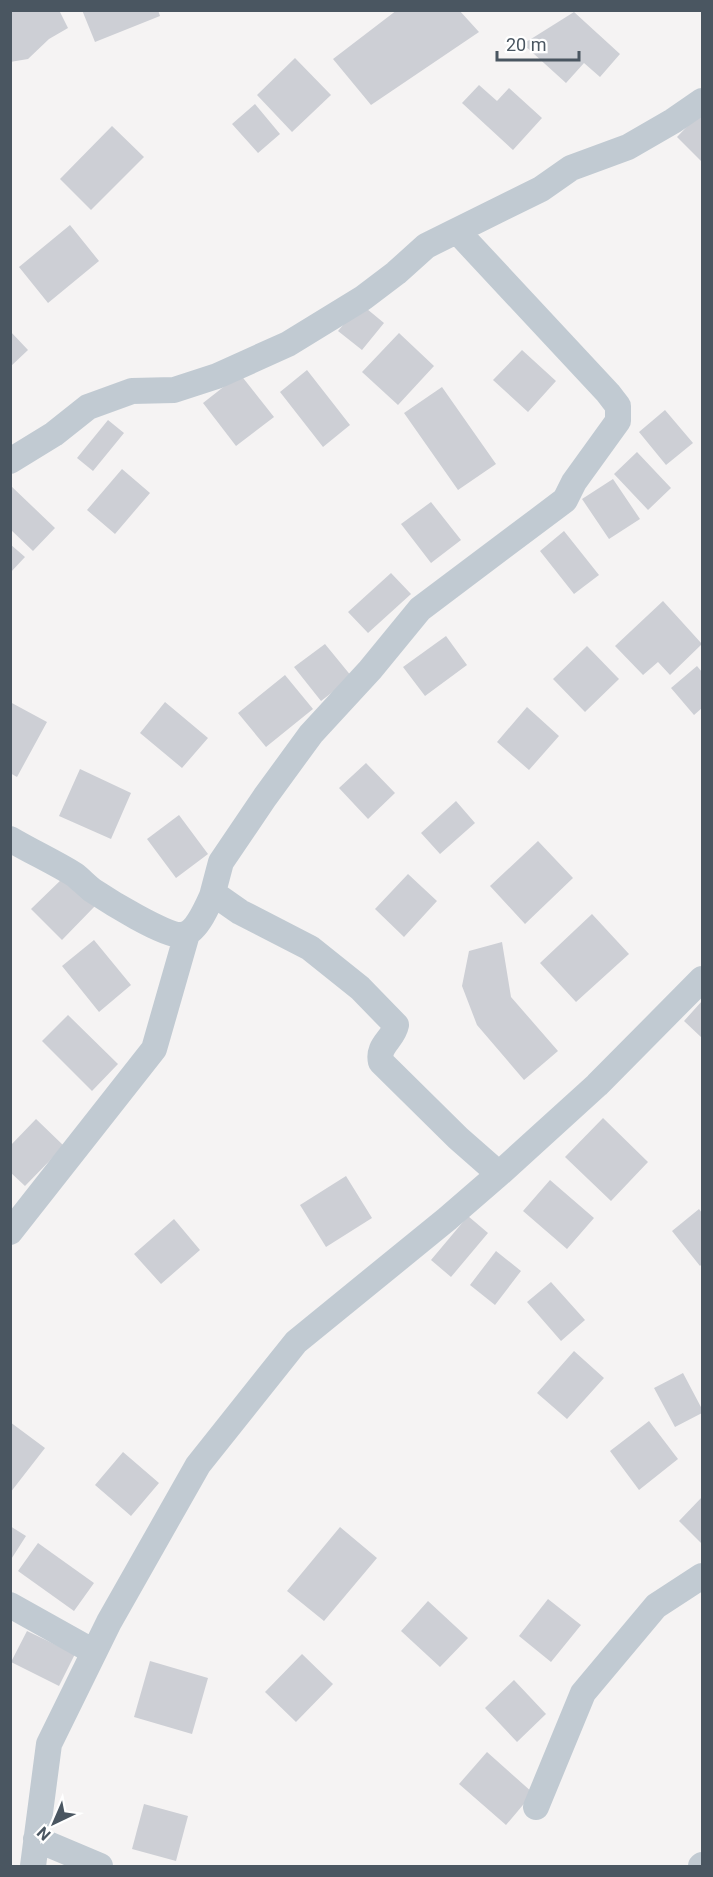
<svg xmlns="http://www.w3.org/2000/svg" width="713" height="1877" font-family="Roboto,sans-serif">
	<rect width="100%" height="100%" fill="#f5f3f3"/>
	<path fill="#cdcfd5" d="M10 10H59L68 28 49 39 28 59 10 62Z
		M82 10H158L160 16 95 42Z
		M397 10H459L479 32 371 105 333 59Z
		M574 12 620 54 600 77 584 63 566 83 523 44Z
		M295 58 331 95 292 132 257 95Z
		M479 85 497 101 509 88 542 118 513 150 462 103Z
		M255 104 280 134 258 153 232 124Z
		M702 111V162L677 137Z
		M112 126 144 157 91 210 60 179Z
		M70 225 99 261 48 303 19 267Z
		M361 304 384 323 362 350 338 331Z
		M10 331 28 350 10 367Z
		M399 333 434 366 398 405 362 372Z
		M522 350 556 381 528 412 493 380Z
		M307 370 350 425 323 447 280 392Z
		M240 374 274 417 236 446 203 403Z
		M442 387 496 464 458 490 404 413Z
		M665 410 693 443 666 465 639 432Z
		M108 420 124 433 93 471 77 458Z
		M637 452 671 488 648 510 614 474Z
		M122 469 150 493 115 534 87 510Z
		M613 479 640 519 609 539 582 499Z
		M10 485 55 528 33 551 10 529Z
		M431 502 461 540 431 563 401 524Z
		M564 531 599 575 574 594 540 551Z
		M10 544 25 557 10 573Z
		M391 573 411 594 368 633 348 612Z
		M663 601 702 644 670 675 658 662 643 675 615 646Z
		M446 636 467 665 425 696 403 667Z
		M325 644 352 677 321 701 294 667Z
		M587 646 619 679 585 712 553 679Z
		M697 666 702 672V708L694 715 671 688Z
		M285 675 313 709 266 747 238 713Z
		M10 702 47 722 17 777 10 773Z
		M165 702 208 738 182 768 140 733Z
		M527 707 559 736 529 770 497 742Z
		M366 763 395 793 368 819 339 788Z
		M80 769 131 793 111 839 59 816Z
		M456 801 475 823 440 854 421 833Z
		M179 815 208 854 176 878 147 839Z
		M538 841 573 878 525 924 490 886Z
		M408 874 437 901 404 937 375 909Z
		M65 876 95 906 62 940 31 909Z
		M592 914 629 954 576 1002 540 963Z
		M94 940 131 985 99 1012 62 966Z
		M502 942 511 997 558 1051 524 1080 477 1025 462 986 469 951Z
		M702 1001V1038L684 1021Z
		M68 1015 118 1064 92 1091 42 1041Z
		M603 1118 648 1162 611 1201 565 1157Z
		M36 1119 64 1146 25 1186 10 1172V1146Z
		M346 1176 372 1218 326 1247 300 1205Z
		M550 1180 594 1218 567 1249 523 1211Z
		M699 1209 702 1213V1264L700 1266 672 1231Z
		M468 1216 488 1233 451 1277 431 1260Z
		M174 1219 200 1250 161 1284 134 1254Z
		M496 1251 521 1271 495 1305 470 1285Z
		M551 1282 585 1320 561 1341 527 1302Z
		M574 1351 604 1378 567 1419 537 1393Z
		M683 1373 702 1409V1413L675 1427 654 1388Z
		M649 1421 678 1459 639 1490 610 1451Z
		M10 1422 45 1448 10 1493Z
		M123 1452 159 1483 131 1516 95 1485Z
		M702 1497V1544L679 1521Z
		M10 1526 26 1536 10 1561Z
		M340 1527 377 1558 324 1621 287 1591Z
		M38 1543 94 1583 74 1611 18 1571Z
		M548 1599 581 1625 551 1662 519 1636Z
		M428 1601 468 1638 440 1667 401 1631Z
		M27 1631 75 1654 59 1686 11 1662Z
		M302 1654 333 1684 296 1722 265 1692Z
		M150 1661 208 1678 192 1734 134 1717Z
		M514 1680 546 1714 517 1742 485 1708Z
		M487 1752 533 1793 506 1825 459 1784Z
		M144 1804 188 1816 176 1861 132 1849Z"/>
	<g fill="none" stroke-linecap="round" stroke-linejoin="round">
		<path stroke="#c1cad2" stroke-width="26" d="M10 461 54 434 88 407 132 391 174 390 217 376 288 344 363 298 396 273 426 246 541 189 571 168 628 147 673 121 702 101
			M10 839C32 852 54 862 75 875 81 880 86 885 92 890 107 900 166 937 182 935 196 933 207 907 212 896L220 898 240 912 310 948 360 988 396 1025C393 1040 377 1045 381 1062L458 1138 499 1174
			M212 896 221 862 265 797 311 734 370 670 420 609 565 500 574 482 618 421V406L608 393 457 231
			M10 1232 154 1049 187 934
			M10 1605 94 1652
			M536 1807 583 1693 656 1606 702 1576
			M36 1839 100 1866
			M33 1866 49 1744 109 1622 198 1465 296 1342 447 1219 499 1174 597 1085 702 979
			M701 1866 702 1865"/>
	</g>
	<rect width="713" height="1877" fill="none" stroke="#4a5661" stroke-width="24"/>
	<g transform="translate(54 1823) rotate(224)" stroke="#ffffff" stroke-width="4.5" paint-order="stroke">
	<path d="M0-4.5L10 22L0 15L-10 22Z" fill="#4a5661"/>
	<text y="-9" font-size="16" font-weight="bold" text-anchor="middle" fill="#4a5661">N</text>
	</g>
	<path d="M497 51v9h82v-9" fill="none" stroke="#4a5661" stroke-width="3"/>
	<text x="506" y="51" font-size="18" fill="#4a5661" stroke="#ffffff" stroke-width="4.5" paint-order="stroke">20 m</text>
</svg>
